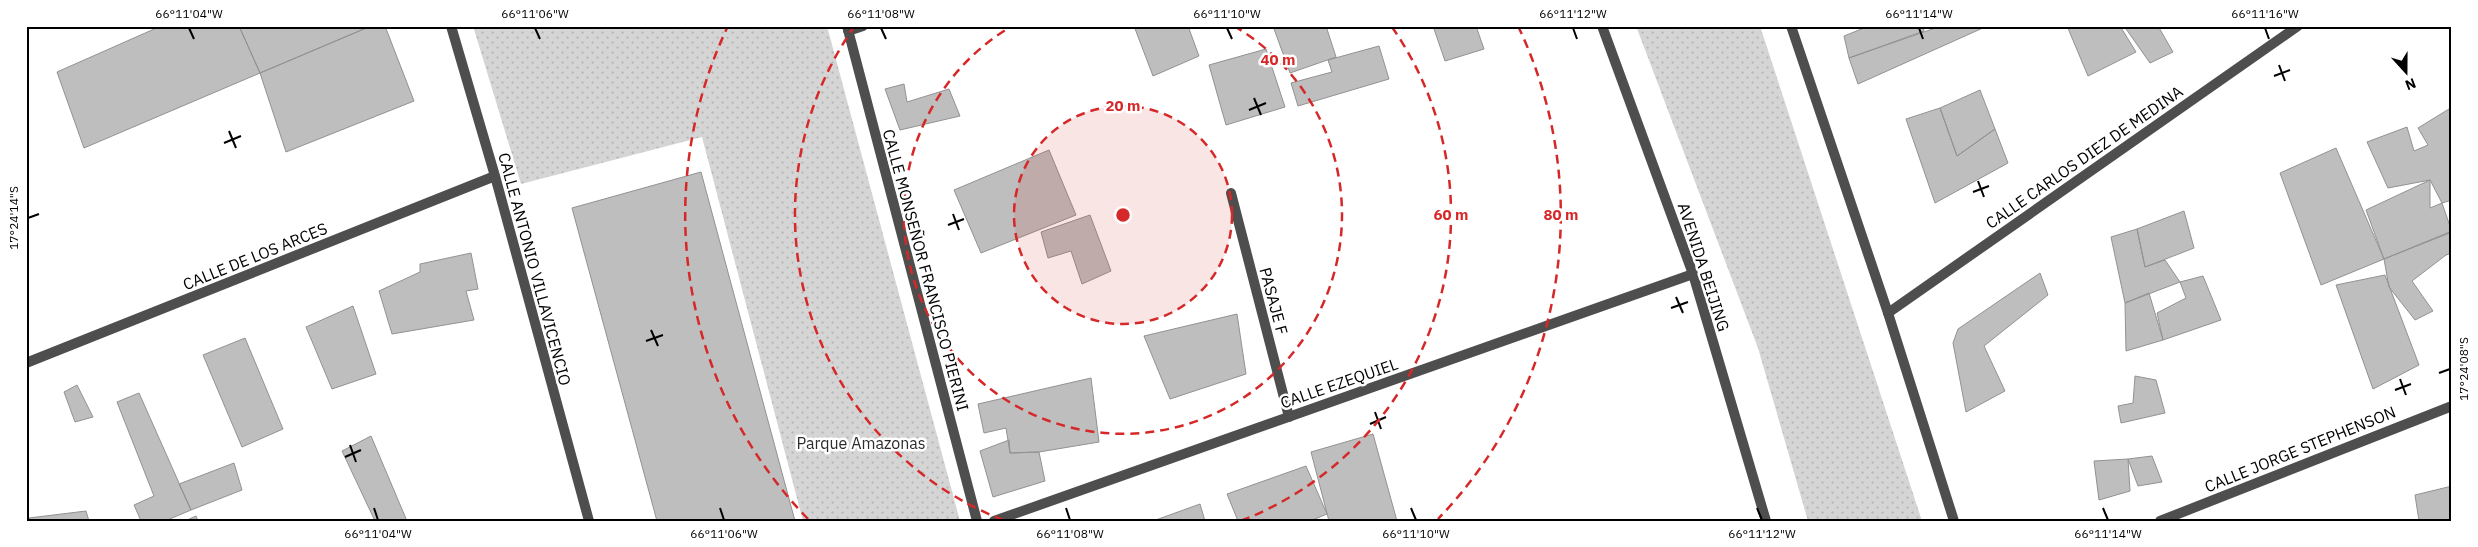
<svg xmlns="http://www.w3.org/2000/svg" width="2478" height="547" font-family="'IBM Plex Sans',sans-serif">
	<defs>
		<pattern id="grass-dots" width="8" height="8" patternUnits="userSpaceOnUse" patternTransform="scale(1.25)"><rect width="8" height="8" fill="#d5d5d5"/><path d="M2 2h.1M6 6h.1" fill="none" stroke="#b5b5b5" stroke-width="1.8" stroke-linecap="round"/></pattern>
	</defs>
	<rect width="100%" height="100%" fill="#fff"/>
	<path fill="url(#grass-dots)" d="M473 26H827L960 521H803L702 137 521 184Z
		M1636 26H1760L1922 521H1808L1758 348Z"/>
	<path fill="#bebebe" stroke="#929292" d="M161 26H239L260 73 84 148 57 72Z
		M239 26H371L260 73Z
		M371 26H385L414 101 286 152 260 73Z
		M1134 26H1188L1199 56 1153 76Z
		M1273 26H1326L1336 57 1290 73Z
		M1433 26H1476L1484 49 1445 61Z
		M1869 26H1923L1924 31 1849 58 1844 36Z
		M1941 26 1985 27 1858 84 1849 58Z
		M2067 26H2120L2136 52 2088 76Z
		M2124 26H2158L2173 52 2150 63Z
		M1379 46 1389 79 1298 106 1291 83 1332 72 1328 60Z
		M1266 49 1285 107 1226 125 1209 65Z
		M904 84 907 102 949 89 960 116 900 130 885 89Z
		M1980 90 1995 129 1957 156 1940 108Z
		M1940 108 1957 156 1995 129 2008 163 1935 203 1906 119Z
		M2449 109 2452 116V200L2442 203 2430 180 2388 188 2367 142 2407 127 2414 151 2428 145 2418 128Z
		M2336 148 2384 259 2321 285 2280 173Z
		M1049 150 1076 215 981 253 954 190Z
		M701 172 795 521H657L572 208Z
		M2430 180V208L2442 203 2452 232 2384 259 2366 210Z
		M2184 211 2194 248 2145 267 2137 229Z
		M1090 215 1111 271 1082 284 1071 251 1048 258 1041 232Z
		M2137 229 2145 267 2165 260 2180 282 2125 303 2111 237Z
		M2452 231V253L2446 255 2412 281 2433 311 2415 320 2389 287 2384 259Z
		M471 253 478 289 466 291 474 320 392 334 379 291 420 272V264Z
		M2040 273 2048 295 1984 346 2005 391 1966 412 1953 343 1958 329Z
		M2385 275 2419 365 2373 389 2336 285Z
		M2203 276 2221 320 2163 340 2157 313 2186 298 2180 282Z
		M2149 293 2163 340 2126 351 2125 303Z
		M353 306 376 374 332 389 306 327Z
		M1237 314 1246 374 1170 399 1144 336Z
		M245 338 283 429 242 447 203 355Z
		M2135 376 2156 380 2165 413 2121 423 2118 406 2133 403Z
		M1091 378 1099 442 1039 452 1010 453 1006 428 984 433 978 404Z
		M77 385 93 417 75 422 64 392Z
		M139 393 191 510 165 521H141L134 505 154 496 117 402Z
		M1373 434 1397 521H1329L1311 452Z
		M371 436 407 521H375L342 451Z
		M1009 440 1010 453 1039 452 1045 481 993 497 980 451Z
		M2152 456 2162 482 2138 486 2128 459Z
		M2128 459 2130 491 2099 500 2094 461Z
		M234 463 242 490 191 510 179 484Z
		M1306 466 1327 514 1310 521H1238L1227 494Z
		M2452 486V521H2419L2415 495Z
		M1200 504 1205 521H1153Z
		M86 511 89 521H30L29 518Z
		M196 516 198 521H185Z"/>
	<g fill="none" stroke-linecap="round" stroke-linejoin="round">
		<path stroke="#4e4e4e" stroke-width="10" d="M1231 193 1289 417"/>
		<path stroke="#4e4e4e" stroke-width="10" d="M451 26 495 176 589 521
			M847 26 977 521
			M848 31 863 26
			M1888 313 2298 26
			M26 363 495 176
			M994 521 1693 274
			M2160 521 2452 406"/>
		<path stroke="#4e4e4e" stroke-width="10" d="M1602 26 1693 274 1766 521
			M1791 26 1888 313 1954 521"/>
	</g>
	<path fill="none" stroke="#000" stroke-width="2" d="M189 28 194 39M535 28 540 39M881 28 886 39M1227 28 1232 39M1573 28 1577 39M1919 28 1923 39M2265 28 2269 39M2279 65 2285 81M2274 76 2290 70M1254 98 1261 115M1249 110 1266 103M229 131 236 148M224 143 241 136M1978 181 1984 197M1973 192 1989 186M953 214 959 230M28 218 39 214M948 225 964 219M1676 297 1683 313M1671 308 1688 302M651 330 658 346M646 341 663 335M2439 373 2450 369M2400 379 2406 395M2395 390 2411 384M1375 412 1381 429M1370 424 1386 417M350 445 356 462M345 457 361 450M374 508 378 520M720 508 724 520M1066 508 1070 520M1411 508 1416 520M1757 508 1762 520M2103 508 2108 520"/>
	<circle cx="1123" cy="215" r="109" fill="#d62828" fill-opacity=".12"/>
	<g fill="none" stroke="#d62828" stroke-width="2.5" stroke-dasharray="9 6">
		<circle cx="1123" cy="215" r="109"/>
		<path d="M1234 26A219 219 0 1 1 1012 26"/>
		<path d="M1003 520A328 328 0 0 1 854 27M1392 27A328 328 0 0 1 1243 520"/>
		<path d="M808 519A438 438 0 0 1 728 26M1518 26A438 438 0 0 1 1438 519"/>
	</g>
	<g text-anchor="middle" stroke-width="5" stroke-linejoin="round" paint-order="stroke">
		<g font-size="16" fill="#000" stroke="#fff">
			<text transform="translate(2084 157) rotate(-35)" y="6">CALLE CARLOS DIEZ DE MEDINA</text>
			<text transform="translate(255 256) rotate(-22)" y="6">CALLE DE LOS ARCES</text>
			<text transform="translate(1704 267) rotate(72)" y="6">AVENIDA BEIJING</text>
			<text transform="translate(535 269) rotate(75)" y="6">CALLE ANTONIO VILLAVICENCIO</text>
			<text transform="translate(926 270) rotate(75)" y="6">CALLE MONSEÑOR FRANCISCO PIERINI</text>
			<text transform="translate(1274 301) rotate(75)" y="6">PASAJE F</text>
			<text transform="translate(1339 383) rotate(-19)" y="6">CALLE EZEQUIEL</text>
			<text transform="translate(2300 449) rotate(-22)" y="6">CALLE JORGE STEPHENSON</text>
		</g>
		<g font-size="16" fill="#2c2c2c" stroke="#fff">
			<text x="861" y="449">Parque Amazonas</text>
		</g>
	</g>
	<circle cx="1123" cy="215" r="8" fill="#d62828" stroke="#fff" stroke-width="2.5"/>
	<g font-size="15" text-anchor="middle" font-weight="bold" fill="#d62828" stroke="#fff" stroke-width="5" stroke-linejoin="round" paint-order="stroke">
		<text x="1278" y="65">40 m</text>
		<text x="1123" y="111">20 m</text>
		<text x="1451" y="220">60 m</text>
		<text x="1561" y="220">80 m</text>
	</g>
	<rect width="2478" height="547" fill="none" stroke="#ffffff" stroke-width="55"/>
	<g transform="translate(2406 72) rotate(159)" stroke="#ffffff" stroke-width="4" paint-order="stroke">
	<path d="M0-4L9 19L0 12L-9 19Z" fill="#000000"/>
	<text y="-8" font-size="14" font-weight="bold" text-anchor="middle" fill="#000000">N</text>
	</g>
	<rect x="28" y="28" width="2422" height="492" fill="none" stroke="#000" stroke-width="2"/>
	<g font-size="12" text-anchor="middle" fill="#000">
		<text x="189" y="18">66°11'04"W</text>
		<text x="535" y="18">66°11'06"W</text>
		<text x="881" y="18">66°11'08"W</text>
		<text x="1227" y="18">66°11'10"W</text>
		<text x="1573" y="18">66°11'12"W</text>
		<text x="1919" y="18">66°11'14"W</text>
		<text x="2265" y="18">66°11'16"W</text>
		<text transform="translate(14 218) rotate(-90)" y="4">17°24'14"S</text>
		<text transform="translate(2464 369) rotate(-90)" y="4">17°24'08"S</text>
		<text x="378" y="538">66°11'04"W</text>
		<text x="724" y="538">66°11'06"W</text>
		<text x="1070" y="538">66°11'08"W</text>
		<text x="1416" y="538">66°11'10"W</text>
		<text x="1762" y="538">66°11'12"W</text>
		<text x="2108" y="538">66°11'14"W</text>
	</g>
</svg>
